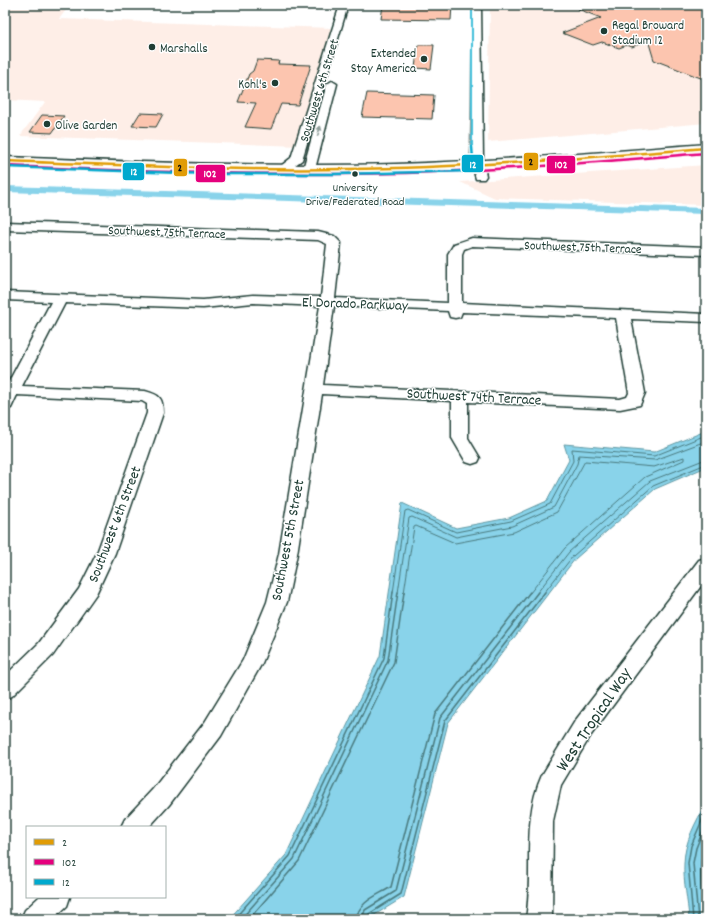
<svg xmlns="http://www.w3.org/2000/svg" width="711" height="924" font-family="Dekko,sans-serif">
	<rect width="100%" height="100%" fill="#fff"/>
	<filter id="ink" filterUnits="userSpaceOnUse"><feTurbulence type="fractalNoise" baseFrequency=".025" numOctaves="2"/><feDisplacementMap in="SourceGraphic" scale="8" xChannelSelector="R" yChannelSelector="G"/><feConvolveMatrix kernelMatrix="1 2 1 2 8 2 1 2 1" color-interpolation-filters="sRGB"/></filter>
	<g filter="url(#ink)">
		<path fill="#feeee7" d="M5 5H70L59 19 333 28 301 146 20 136 45 102 5 100Z
			M490 5H706V123L488 142Z
			M706 165V205L495 198 460 182Z"/>
		<path fill="#89d3ea" stroke="#5f97a1" d="M706 426V467L655 489 575 559 448 723 404 897 368 919H229L286 855 380 656 402 503 456 528 509 518 547 501 569 460 564 444 654 452 703 432Z
			M706 804V919H689C688 901 683 882 684 864 684 843 696 821 706 804Z"/>
		<g fill="none" stroke-linecap="round" stroke-linejoin="round">
			<path stroke="#49797d" stroke-width="1" d="M393 593 405 511 408 510 456 532 511 521 550 504 573 461 572 449 654 456 706 435
				M398 593 409 518 412 517 456 537 512 526 554 507 577 464 579 455 655 460 706 441
				M404 593 414 527 416 526 455 543 514 532 557 512 585 461 654 467 684 457V460L645 477 565 548 530 593
				M537 593 569 552 650 481 706 459
				M544 593 573 556 653 486 706 464"/>
			<path stroke="#49797d" stroke-width="1.5" d="M234 919 290 856 384 658 393 592
				M241 919 294 859 388 660 398 592
				M249 919 299 861 394 662 404 592
				M356 919C359 901 377 896 391 887L435 714 530 592
				M362 919 365 910 396 891 440 718 538 592
				M367 919 369 914 401 894 445 721 545 592
				M693 919 688 863 691 846 706 811
				M698 919 693 863 696 848 706 823
				M704 919C702 891 697 865 706 838"/>
			<path fill="#89d3ea" fill-rule="evenodd" d="M5 186 706 208V214L5 192Z"/>
		</g>
		<path fill="#fcc5af" stroke="#1f3d34" d="M383 5H452L451 20 381 19Z
			M592 5H706V80L654 60 648 40 632 47 627 45 619 48 602 42 593 45 562 33 601 18 578 9Z
			M418 45H434L431 69 415 68Z
			M257 60 279 61 278 64 311 65 298 105 281 104 271 129 245 127 256 103 238 102 249 74 253 71Z
			M367 93 434 95 432 119 362 117Z
			M140 113 163 114 156 127 132 126Z
			M42 115 64 116 52 133 30 132Z"/>
		<g fill="none" stroke-linecap="round" stroke-linejoin="round">
			<g stroke="#1f3d34" stroke-width="3">
				<path id="minor" d="M340 5H348L302 160 287 171H279L277 169 291 158Z
					M473 5H481L483 160 486 176 484 179H476L471 160Z
					M332 81 337 84 315 169 313 171H305L303 169 327 84Z
					M5 222 318 232 334 236 341 243 335 298 448 303V254L454 244 472 238 706 247V255L472 246 464 249 462 254V303L706 314V322L631 319 645 393 640 405 620 409 468 402V438L480 458 478 462 472 464 466 462 452 438V401L322 394 297 554 287 602 262 663 221 736 169 805 149 827H121L125 819 153 789 205 722 243 660 267 602 279 554 320 306 253 303 203 308 65 303 22 386 145 391C160 395 163 398 163 413L115 553 96 594 53 655 12 696 5 699V676L39 643 79 589 97 553 147 413V404L142 401 17 395 11 408 5 409V389L51 302 5 300V292L203 300 253 295 321 297 327 244 318 240 5 230ZM334 306 448 311 450 317 455 318 460 317 462 312 616 318 629 393 627 397 620 399 323 385Z
					M706 558V579L591 735 561 785 553 821 552 919H526C534 871 521 821 542 775L575 721 699 560Z
					M39 897H70L67 906 53 919H21L25 910Z"/>
			</g>
			<g stroke="#1f3d34" stroke-width="3">
				<path id="major" d="M706 144V152C603 161 500 170 396 173 266 177 135 171 5 165V157C135 162 266 167 396 164 500 161 603 152 706 144Z"/>
			</g>
			<use href="#minor" fill="#fff" fill-rule="evenodd"/>
			<use href="#major" fill="#fff" fill-rule="evenodd"/>
			<g stroke="#fff" stroke-width="5">
				<path id="bus-1" d="M5 161C119 165 233 171 347 169 467 168 586 158 706 148"/>
			</g>
			<g stroke="#fff" stroke-width="5">
				<path id="bus-2" d="M5 166C148 172 292 177 435 172 526 169 616 160 706 153"/>
			</g>
			<g stroke="#fff" stroke-width="3">
				<path id="bus-3-far1" d="M472 5V148"/>
			</g>
			<g stroke="#fff" stroke-width="5">
				<path id="bus-3" d="M5 167 209 174H335L474 171 472 147"/>
			</g>
			<use href="#bus-1" stroke="#e19c05" stroke-width="2.5"/>
			<use href="#bus-2" stroke="#e5007d" stroke-width="2.5"/>
			<use href="#bus-3-far1" stroke="#00a9ce" stroke-width="1.5"/>
			<use href="#bus-3" stroke="#00a9ce" stroke-width="2.5"/>
		</g>
		<defs><path id="oneway-solid" d="M-6-.8H1V-3.2L6.5 0L1 3.2V.8H-6Z"/></defs>
		<use fill="#8f9e9a" href="#oneway-solid" transform="translate(319 131) rotate(-74)"/>
	</g>
	<g fill="#1f3d34" stroke="#fff" stroke-width="1.5">
		<circle cx="604" cy="31" r="4"/>
		<circle cx="152" cy="47" r="4"/>
		<circle cx="424" cy="59" r="4"/>
		<circle cx="275" cy="83" r="4"/>
		<circle cx="47" cy="124" r="4"/>
		<circle cx="355" cy="174" r="3.5"/>
	</g>
	<g text-anchor="middle" stroke-width="3" stroke-linejoin="round" paint-order="stroke">
		<g font-size="12" fill="#1f3d34" stroke="#fff">
			<text x="355" y="191">University<tspan x="355" dy="14">Drive/Federated Road</tspan></text>
		</g>
		<g font-size="13" fill="#1f3d34" stroke="#fff" text-anchor="start">
			<text x="612" y="29">Regal Broward<tspan x="612" dy="15">Stadium 12</tspan></text>
			<text x="160" y="52">Marshalls</text>
			<text x="416" y="57" text-anchor="end">Extended<tspan x="416" dy="15">Stay America</tspan></text>
			<text x="267" y="88" text-anchor="end">Kohl's</text>
			<text x="55" y="129">Olive Garden</text>
		</g>
		<g font-size="13" fill="#1f3d34" stroke="#fff">
			<text transform="translate(318 90) rotate(-73)" y="5">Southwest 6th Street</text>
			<text transform="translate(167 231) rotate(2)" y="5">Southwest 75th Terrace</text>
			<text transform="translate(583 246) rotate(2)" y="5">Southwest 75th Terrace</text>
		</g>
		<g font-size="15" fill="#1f3d34" stroke="#fff">
			<text transform="translate(355 303) rotate(2)" y="5">El Dorado Parkway</text>
			<text transform="translate(474 396) rotate(3)" y="5">Southwest 74th Terrace</text>
			<text transform="translate(114 524) rotate(-69)" y="5">Southwest 6th Street</text>
			<text transform="translate(287 540) rotate(-79)" y="5">Southwest 5th Street</text>
		</g>
		<g font-size="18" fill="#1f3d34" stroke="#fff">
			<text transform="translate(593 719) rotate(-56)" y="6">West Tropical Way</text>
		</g>
	</g>
	<g stroke="#fff" stroke-width="1.5">
		<rect x="523" y="152" width="16" height="19" rx="4" fill="#e19c05"/>
		<rect x="461" y="154" width="23" height="19" rx="4" fill="#00a9ce"/>
		<rect x="546" y="155" width="30" height="19" rx="4" fill="#e5007d"/>
		<rect x="173" y="158" width="15" height="19" rx="4" fill="#e19c05"/>
		<rect x="122" y="162" width="23" height="19" rx="4" fill="#00a9ce"/>
		<rect x="195" y="164" width="31" height="19" rx="4" fill="#e5007d"/>
	</g>
	<g font-size="11" text-anchor="middle" font-weight="bold" fill="#fff">
		<text x="473" y="168">12</text>
		<text x="561" y="168">102</text>
		<text x="134" y="175">12</text>
		<text x="210" y="177">102</text>
	</g>
	<g font-size="11" text-anchor="middle" font-weight="bold" fill="#111">
		<text x="531" y="165">2</text>
		<text x="180" y="171">2</text>
	</g>
	<rect width="711" height="924" fill="none" stroke="#fff" stroke-width="20"/>
	<rect x="10" y="10" width="691" height="904" fill="none" stroke="#1f3d34" stroke-width="1.5" filter="url(#ink)"/>
	<rect x="26" y="826" width="140" height="72" fill="#ffffff" stroke="#a5b1ae"/>
	<rect x="34" y="839" width="20" height="6" fill="#e19c05" stroke="#a5b1ae"/>
	<text x="62" y="846" font-size="12" fill="#1f3d34">2</text>
	<rect x="34" y="859" width="20" height="6" fill="#e5007d" stroke="#a5b1ae"/>
	<text x="62" y="866" font-size="12" fill="#1f3d34">102</text>
	<rect x="34" y="879" width="20" height="6" fill="#00a9ce" stroke="#a5b1ae"/>
	<text x="62" y="886" font-size="12" fill="#1f3d34">12</text>
</svg>
